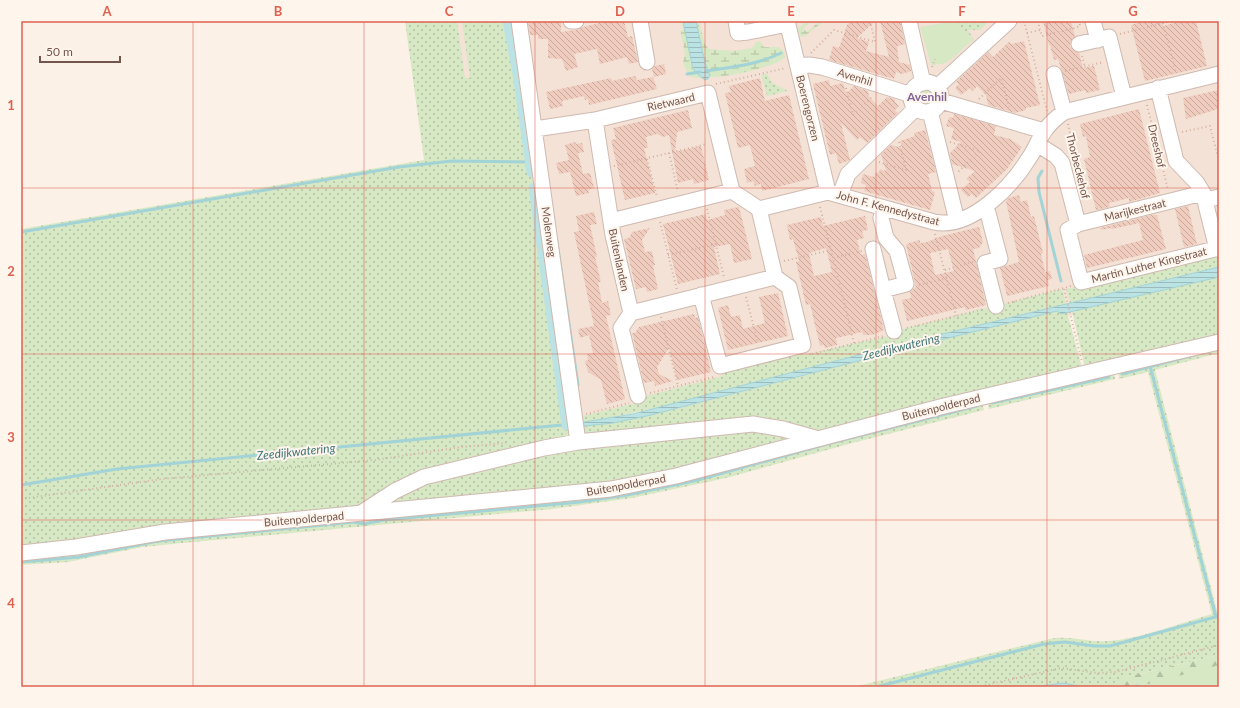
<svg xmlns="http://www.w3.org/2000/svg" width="1240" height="708" font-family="Lato,sans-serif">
	<defs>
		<pattern id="grass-dots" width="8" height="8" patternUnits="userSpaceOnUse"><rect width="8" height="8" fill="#d7e8c5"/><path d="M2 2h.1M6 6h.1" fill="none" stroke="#b3bfa2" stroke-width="1.8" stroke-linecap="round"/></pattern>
		<pattern id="forest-firs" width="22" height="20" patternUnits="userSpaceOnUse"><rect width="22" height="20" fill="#d7e8c5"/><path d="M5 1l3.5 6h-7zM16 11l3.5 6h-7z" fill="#b3bfa2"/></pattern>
		<pattern id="wetland-marsh" width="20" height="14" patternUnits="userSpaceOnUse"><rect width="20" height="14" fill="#d7e8c5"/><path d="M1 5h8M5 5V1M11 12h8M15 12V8" fill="none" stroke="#b3bfa2"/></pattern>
		<pattern id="water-rules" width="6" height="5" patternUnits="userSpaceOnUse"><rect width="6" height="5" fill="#bbe3e4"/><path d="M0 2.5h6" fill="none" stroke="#9dbbbb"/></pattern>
		<pattern id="building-back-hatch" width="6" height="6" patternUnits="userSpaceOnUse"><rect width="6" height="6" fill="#f0ccbf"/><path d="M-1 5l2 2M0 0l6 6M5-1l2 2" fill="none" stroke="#c7a89d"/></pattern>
	</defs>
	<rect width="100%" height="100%" fill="#fbf1e6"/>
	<path fill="#f3e2d5" d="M407 21H1219V258L1125 280 1105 308 1051 320 929 327 558 431Z"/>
	<path fill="url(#grass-dots)" d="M405 21H457L465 78H470L462 21H515L571 434 567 439 460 464 360 508 21 549V229L424 160Z
		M949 21H989L980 30H968L977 45 954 21Z
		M767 74 772 83 788 91 767 96 761 75Z
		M920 97a7 7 0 1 1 14 0a7 7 0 1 1-14 0Z
		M1219 250V267L1070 303 1066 289Z
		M1219 277V339L1085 368 1072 311Z
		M1062 289 1066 304 1056 307 889 347 669 405 600 420 585 426 613 423 676 409 912 347 1058 311 1061 313 1067 312 1082 368 827 434 793 428 584 437 579 417 632 404 638 398 723 376 722 371 801 351 803 355 893 335 895 331Z
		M1219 345V353L1155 370 1217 611H1219V655L1126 677 1109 687H1084L1063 683 1034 687H854L1050 639C1071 635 1087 643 1108 641 1140 639 1180 623 1212 614L1148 372 1119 379V371Z
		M1114 374 1115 379 989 409 988 403Z
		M982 403 984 410 856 442 726 478 632 498 552 509 182 543 143 547 68 562 21 565V556L114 543 362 518 367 521 371 517 564 497Z
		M731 429 801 436 609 486 373 507 409 487 529 455Z"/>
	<path fill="url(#forest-firs)" d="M1219 655V687H1109L1116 681 1126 677Z"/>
	<path fill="url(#wetland-marsh)" d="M681 21H683L692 65 695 72 704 79 691 77 687 72 683 62 685 53 680 31 683 30Z
		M696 21H699L705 45 709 49 734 51 752 48 756 42 760 41 764 47H779L784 52 785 57C777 67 724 78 710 77L705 63Z
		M807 21H811L803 29 807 32 820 21H824L805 36 801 37 797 29Z"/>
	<path fill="#d7e8c5" d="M954 21 973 41C960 48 952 66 936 64L934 66 931 65 920 27Z
		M1219 665V687H1137Z"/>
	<path fill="url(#water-rules)" stroke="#a2d3d6" d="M683 21H696L705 63 710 75 708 79 705 80 695 72 692 65Z
		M1219 267V277L1061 314 1057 311 912 347 651 415 613 423 585 426 583 425 584 422 633 414 889 347Z
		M1063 683 1084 687H1034Z"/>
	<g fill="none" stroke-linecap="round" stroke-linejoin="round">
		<path stroke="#a2d3d6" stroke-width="3" d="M706 71C732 67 757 65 781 53
			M687 74 700 72
			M1042 171 1038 178 1039 192 1061 281
			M21 232 399 167 452 161 531 162
			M557 242 578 385
			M1150 366 1216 617
			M1122 374 1194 355
			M992 403 1109 377
			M21 485 117 469 572 424
			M21 562 79 557 158 541 354 522 364 524 383 520 580 502 627 495 694 481 827 444 977 406
			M876 687 1044 644 1065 642 1094 646H1110L1219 616
			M1134 687 1138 686"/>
		<path stroke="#bbe3e4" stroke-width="11" d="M508 21 518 74 532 172
			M534 188 567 425"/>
	</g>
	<path fill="url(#building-back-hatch)" fill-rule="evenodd" d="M528 21H561V32L576 30 583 27 608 21H624L628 37 632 36 638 62 629 64 627 57 600 64 597 49 574 54 578 67 566 71 562 59 548 58V39H538V35H530Z
		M850 21H875L857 38 869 42 866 51 889 57 880 21H900L905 44 897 46 899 62 910 65 911 71 902 74 896 72 894 79 829 60 833 46 839 48 847 25Z
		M1043 21H1071L1075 36 1071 41 1070 46 1073 50 1079 53 1083 68 1094 66 1100 90 1086 93 1085 90 1069 94 1058 59 1054 60 1050 45H1049Z
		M1137 21H1162L1163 26 1181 21H1196L1207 66 1145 81 1131 25 1137 23Z
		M1024 41 1040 105 1026 108V110L1015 113 988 105 986 95 977 86 973 91 970 88 961 95 955 88 959 84 956 82 988 52 993 57 1009 42 1012 44Z
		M664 64 666 74 654 77 652 69 655 66Z
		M635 76 637 80 653 77 657 89 589 105 588 99 585 100 584 96 562 101 563 106 550 109 546 92 611 78 612 81Z
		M760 78 765 101 789 95 809 179 762 191 761 184 755 186 753 181 747 183 744 169 755 166 750 145 738 148 725 93 731 92 729 86Z
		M829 80 830 86 843 83 846 94 854 86 868 91 869 97 878 106 887 97 895 99V102L899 106 895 110 898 113 867 143 860 137 857 140 841 123 850 160 839 164 836 153 830 155 813 84Z
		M1219 90V102L1217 103 1218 109 1186 119 1183 98Z
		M1139 109 1160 193 1129 202V198L1109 203 1110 207 1096 210 1084 159 1090 157 1086 136 1083 137 1080 124Z
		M688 110 692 128 677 132 675 152 701 146 709 180 694 184 693 179 678 183 669 135 663 137 657 134 646 137 648 148H644L655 193 625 200 611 140 616 139 613 128Z
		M954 114 996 126 994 135 1010 139 1022 147 1007 169 976 198 972 194 968 197 961 190 970 182 966 179 975 171 952 164 950 153 961 142 951 139 954 128 946 126 949 117 953 118Z
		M925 130 936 172 928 174 932 191 935 192 930 210 864 191 866 185 861 183 863 174 874 177 876 172 879 173 880 169 886 171 881 154 891 145 902 148 900 141 915 136 914 133Z
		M575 142 576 144 582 143 584 152 578 153 583 174 590 173 594 188 588 190 589 193 576 196 570 172 559 174 556 163 569 160 565 145Z
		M1019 195 1021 202 1027 200 1031 217 1034 216 1043 253 1041 254 1045 272 1050 271 1052 279 1048 280 1049 286 1007 296 1000 268 1019 262 1006 201 1009 198Z
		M1188 206 1197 244 1184 247 1175 209Z
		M739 207 752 259 734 263 730 244 714 247 720 274 678 284 663 224 706 214 707 220 725 215 724 210Z
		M594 212 597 224 590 225 597 257H595L601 282H598L602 303 608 301 611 315 606 316 625 399 607 404 601 380 588 372 585 361 588 360 587 354 593 353 589 335 580 338 578 329 594 326 574 232 579 231 576 216Z
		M1151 215H1157L1166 249 1087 268 1084 255 1143 240 1139 223 1112 229 1111 228 1101 230 1100 228Z
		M865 216 868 230 862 231 864 238 857 240 861 255 865 254 884 330 872 335H863L862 332 836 338 837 345 825 348 824 345 820 346 810 304 806 305 796 262 799 261 793 239 790 240 787 225 821 217 823 226ZM826 248 832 272 814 276 809 253Z
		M979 227 983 242 979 248 973 249 986 305 966 310 965 307 907 321 902 300 911 298 910 292 916 287 906 244 920 240V243L927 242 942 236ZM948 249 954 271 935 275 930 253Z
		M650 228 642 240 645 252 652 251 655 265 653 266 658 289 647 292 646 287 636 289 624 239 629 238 632 232Z
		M778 293 788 336 728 350 718 308 728 305 731 317 740 315 743 329 765 323 759 297Z
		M694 314 695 318 698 317 711 372 677 380 669 348 657 367 659 374 673 381 655 386 654 381 644 383 632 333H635L639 327Z"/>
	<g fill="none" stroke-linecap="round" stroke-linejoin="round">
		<g stroke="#cfb9b0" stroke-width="17">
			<path id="minor" d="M519 21 578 442
				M571 21H576
				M640 21 647 62
				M736 21 738 33 748 32 788 24
				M787 21 828 192
				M909 21 923 83
				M1093 21 1098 40
				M1079 44 1109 37 1124 97
				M798 66 809 65 822 67 912 95
				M1054 74 1064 112
				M911 97a15 15 0 1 1 30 0a15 15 0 1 1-30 0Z
				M937 87 1009 21
				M1158 88 1176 161 1197 183 1203 193 1217 249
				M941 101 1044 131
				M930 111 957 221
				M595 120 613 235 631 313 621 328 638 396
				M535 129 595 120 708 93 732 191
				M1037 144 1056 156 1062 163 1078 224
				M1203 193 1078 224 1068 230 1081 282 1219 248
				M840 195 848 174 916 108
				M1205 200 1219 197
				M985 207 988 213 1000 259 985 263 996 306
				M884 208 881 218 886 238 897 251 906 284 883 290 894 331
				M611 221 732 191 759 209 828 192 934 222C971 230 1012 186 1029 158 1036 149 1039 137 1046 129 1051 122 1057 117 1064 112L1219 74
				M873 249 883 290
				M701 295 720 366 803 345 789 287 775 277 759 209
				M631 313 775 277
				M361 513 395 491 424 477 544 448 578 442 753 424 783 429 815 438
				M21 553 76 547 165 532 611 489 676 476 944 406 1219 342"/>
		</g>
		<path stroke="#d5b0a2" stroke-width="2" stroke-dasharray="1 3" stroke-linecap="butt" d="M1024 21 1047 111
			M1038 21 1040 30
			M1163 23 1176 73
			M1027 33 1040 30 1042 36 1075 28 1080 26 1079 21
			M1120 34 1172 21
			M811 53 834 30 875 42 870 21
			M1082 56 1085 67
			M932 67 935 59
			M1065 71 1104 62
			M716 84 786 68
			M846 88 853 115 873 96
			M979 99 1001 78 1009 107
			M1147 105 1168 190
			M1068 124 1086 202
			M1182 132 1210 126 1219 161
			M950 142 980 151 957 173
			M669 153 678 192
			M647 159 657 197
			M879 162 906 170 899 142
			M614 166 707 144
			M820 207 833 258
			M707 209 724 277
			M660 222 677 290
			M935 234 956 316
			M668 255 716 244
			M784 261 831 250
			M945 270 973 262
			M919 285 947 278
			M1064 289 1082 362
			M746 297 758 343
			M1008 303 1071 286
			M661 317 678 386
			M907 328 984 309
			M854 343 833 258 862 251
			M812 354 884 336
			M650 393 714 377
			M586 414 629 403
			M21 499 162 479 375 460 461 447 506 443
			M977 687 1061 668 1097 673 1116 672 1219 645"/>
		<use href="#minor" stroke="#fff" stroke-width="15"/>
	</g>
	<path fill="none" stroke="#e06050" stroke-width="1" stroke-opacity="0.55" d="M193 21V687M364 21V687M535 21V687M705 21V687M876 21V687M1047 21V687M21 188H1219M21 354H1219M21 520H1219"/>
	<g text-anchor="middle" stroke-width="4" stroke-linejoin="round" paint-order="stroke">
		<g font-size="11" fill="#74554c" stroke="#fef5ec">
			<text transform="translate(855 77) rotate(17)" y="4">Avenhil</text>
			<text transform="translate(671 102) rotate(-13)" y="4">Rietwaard</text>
			<text transform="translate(808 108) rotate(76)" y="4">Boerengorzen</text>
			<text transform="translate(1157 146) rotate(77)" y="4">Dreeshof</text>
			<text transform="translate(1078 166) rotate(76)" y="4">Thorbeckehof</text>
			<text transform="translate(888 208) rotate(15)" y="4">John F. Kennedystraat</text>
			<text transform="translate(1135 210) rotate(-14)" y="4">Marijkestraat</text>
			<text transform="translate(549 232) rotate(82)" y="4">Molenweg</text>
			<text transform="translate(619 260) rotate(78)" y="4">Buitenlanden</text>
			<text transform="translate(1149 265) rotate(-14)" y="4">Martin Luther Kingstraat</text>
			<text transform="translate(941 407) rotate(-14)" y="4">Buitenpolderpad</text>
			<text transform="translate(626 485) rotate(-10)" y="4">Buitenpolderpad</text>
			<text transform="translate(304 519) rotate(-5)" y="4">Buitenpolderpad</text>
		</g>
		<g font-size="12" font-weight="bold" fill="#816797" stroke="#fef5ec">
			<text x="927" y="101">Avenhil</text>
		</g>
		<g font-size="12" font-style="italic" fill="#407678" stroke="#fef5ec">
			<text transform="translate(901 347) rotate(-14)" y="4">Zeedijkwatering</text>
			<text transform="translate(296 452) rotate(-6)" y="4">Zeedijkwatering</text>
		</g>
	</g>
	<rect width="1240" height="708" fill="none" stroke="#fef5ec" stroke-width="44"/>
	<path d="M40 56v6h80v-6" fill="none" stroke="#74554c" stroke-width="2"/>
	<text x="46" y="56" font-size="12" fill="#74554c" stroke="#fef5ec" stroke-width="3" paint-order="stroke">50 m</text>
	<rect x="22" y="22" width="1196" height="664" fill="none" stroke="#e06050" stroke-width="1.5"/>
	<g font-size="13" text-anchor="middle" font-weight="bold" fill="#e06050">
		<text x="107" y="16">A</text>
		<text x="278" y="16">B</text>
		<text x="449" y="16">C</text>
		<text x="620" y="16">D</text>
		<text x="791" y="16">E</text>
		<text x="962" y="16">F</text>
		<text x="1133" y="16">G</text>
		<text x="11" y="110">1</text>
		<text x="11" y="276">2</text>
		<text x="11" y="442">3</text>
		<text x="11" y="608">4</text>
	</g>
</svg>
